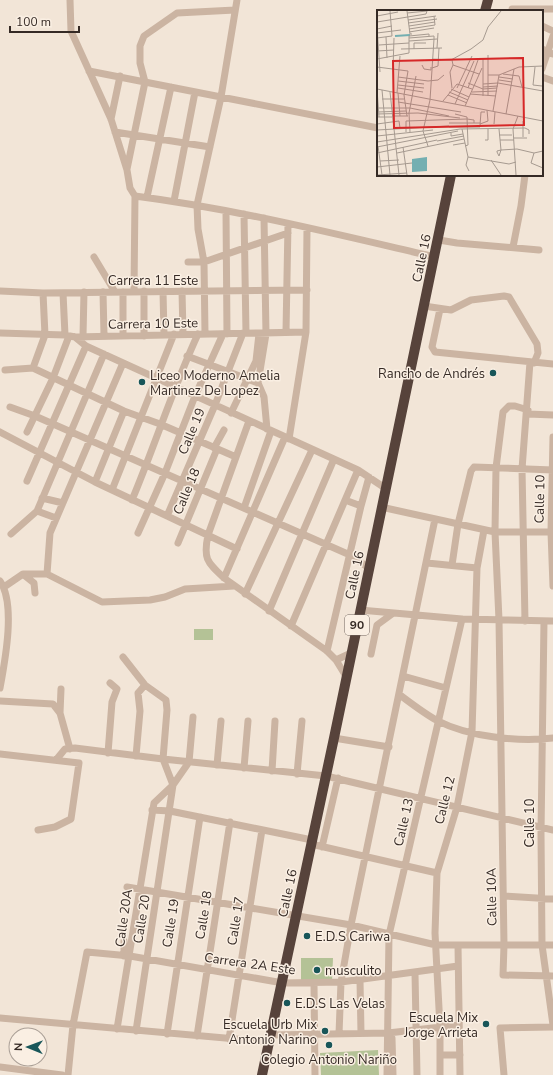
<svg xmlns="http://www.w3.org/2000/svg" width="553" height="1075" font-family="'Nunito Sans',sans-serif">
	<rect width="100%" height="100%" fill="#f2e5d7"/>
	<path fill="#b4c296" d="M194 629H213V640H194Z
		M301 958H333L332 982H301Z
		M378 1050 379 1075H321L320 1053Z"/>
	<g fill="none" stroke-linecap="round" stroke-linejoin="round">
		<path stroke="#cbb4a2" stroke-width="7" d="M70 0 71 31 111 119 127 170 130 188 135 196 134 291
			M512 9H553
			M542 26 553 31
			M542 49 553 54
			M542 69 553 36
			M89 71 378 128
			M542 77 553 81
			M111 119 120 76
			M115 132 210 147
			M127 169 145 82 140 63V46L144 36 177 13 235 10
			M135 196C236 209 335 234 435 257
			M147 197 171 87
			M174 201 195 92
			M226 211 227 334
			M244 214 246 333
			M264 218 266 334 258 383 264 397 267 429
			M439 240 457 243 539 250
			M513 247 521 206 525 175
			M94 257 115 292
			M188 262H204L288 233
			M0 291 43 293 307 290
			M144 291V336
			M163 291 164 335
			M182 291 183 333
			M103 292 104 335
			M123 292V336
			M63 293 65 335
			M424 306 451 310 471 300 504 296 509 297 537 344 538 353 534 363
			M440 309 432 347 435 352 553 364
			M286 332 288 224
			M0 333 65 335 75 337 306 332
			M205 334 204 262 198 229 197 205 221 97 237 0
			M83 336 84 292
			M75 337 86 346 358 470 385 488
			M187 356 258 383
			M33 368 45 335 43 293
			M5 370 33 368 124 411 160 424 236 457
			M10 407 35 416 350 555 369 568
			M528 410 515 406H509L503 412 496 468 495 532 499 620 504 945 503 975 553 976
			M231 413 256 361 259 334
			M528 414 553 415
			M249 421 208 535C203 559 207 562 224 578L327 651 336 660 347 678
			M0 432 95 482 237 549
			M27 432 53 378 69 336
			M553 437 551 532 553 586
			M289 439 306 332 307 228
			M214 448 224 430
			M27 481 86 346
			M95 482 124 411
			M112 490 174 334
			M42 498 63 503
			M132 500C155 445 173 388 198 334
			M345 500 361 506
			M381 507 495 532H553
			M244 508 271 431
			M37 511 56 518
			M167 516 215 405 243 333
			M138 533 165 473 195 396 223 334
			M11 534 37 511 104 354
			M178 543 217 449
			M427 563 477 568
			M452 565 458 524 471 471 474 467 553 470
			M47 574 102 602 150 600 165 597 185 589 234 586
			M24 575 34 583 35 593
			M224 578 285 437
			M0 581C16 604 5 661 0 688
			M4 587 23 574H47L50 533 123 363
			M245 594 312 450
			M360 610 462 619 553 621
			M269 611 334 459
			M525 621 522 469 530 362
			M544 621 541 833 542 945 553 1025
			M291 626 358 470
			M327 651 361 506 369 477
			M371 654 377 625 392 614
			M123 657 145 685 166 700 167 710 163 759 173 785 136 1031
			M336 660 351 653
			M403 676 446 688
			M400 695C412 704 425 714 438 721 469 737 519 742 553 738
			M0 701 53 704 60 713 70 749
			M60 713 61 689
			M334 738 389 747
			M108 753 112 702 117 689 110 683
			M0 754 79 763 71 819 55 827 38 830
			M136 756 140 711 138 693 145 685
			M56 760 65 749 75 748 163 759 326 776 553 830
			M217 765 221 721
			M244 768 248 721
			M272 771 275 721
			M297 774 302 721
			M152 810 170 811 312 840
			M311 844 437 873
			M322 847 338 778
			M127 887 351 925 436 945H553
			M504 896 553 899
			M124 941V956
			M458 945 460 1075
			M415 973 417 1075
			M360 980 361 1033
			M314 983 315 1075
			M0 1018 269 1042
			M117 1029 154 803 173 785 189 762 193 717
			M388 1033 392 1038 393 1075
			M167 1034 200 817
			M339 1034 341 982 351 925 435 519
			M271 1035 388 1033 459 1025
			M197 1036 230 822
			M229 1039 262 830
			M440 1055H460
			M0 1067 62 1075
			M68 1075 73 1025 87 952 130 956 283 983 341 982 458 966
			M387 1075 389 935 462 619
			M440 1075V1027L435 933 437 873 457 807 472 732 477 568 484 530
			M504 1075 500 1028 553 1027"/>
		<path stroke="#57433b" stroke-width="10" d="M485 11 488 0
			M262 1075 334 738 451 175"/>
	</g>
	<g fill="#185659" stroke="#faefe3" stroke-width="1.5">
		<circle cx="493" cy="373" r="4"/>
		<circle cx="142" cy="382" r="4"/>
		<circle cx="307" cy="936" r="4"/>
		<circle cx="317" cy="970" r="4"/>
		<circle cx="287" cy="1003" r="4"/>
		<circle cx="486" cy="1024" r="4"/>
		<circle cx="325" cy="1031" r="4"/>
		<circle cx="329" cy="1045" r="4"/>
	</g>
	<g text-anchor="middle" stroke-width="3" stroke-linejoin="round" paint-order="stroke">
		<rect fill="#faefe3" stroke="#70655e" stroke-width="1" x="345" y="615" width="24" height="20" rx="3"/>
		<g font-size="12" font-weight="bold" fill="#352a25">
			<text x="357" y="629">90</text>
		</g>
		<g font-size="13" fill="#352a25" stroke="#faefe3">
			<text transform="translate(421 258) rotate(-78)" y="5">Calle 16</text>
			<text x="153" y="285">Carrera 11 Este</text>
			<text transform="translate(153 323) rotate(-1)" y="5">Carrera 10 Este</text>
			<text transform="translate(191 431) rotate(-67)" y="5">Calle 19</text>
			<text transform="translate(186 491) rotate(-67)" y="5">Calle 18</text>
			<text transform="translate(539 499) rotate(-89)" y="5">Calle 10</text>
			<text transform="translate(354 575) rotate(-78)" y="5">Calle 16</text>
			<text transform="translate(444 800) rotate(-76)" y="5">Calle 12</text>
			<text transform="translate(403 822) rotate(-77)" y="5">Calle 13</text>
			<text transform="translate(529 823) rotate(-90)" y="5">Calle 10</text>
			<text transform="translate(287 893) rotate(-78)" y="5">Calle 16</text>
			<text transform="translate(491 897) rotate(-91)" y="5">Calle 10A</text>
			<text transform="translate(203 915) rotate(-81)" y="5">Calle 18</text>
			<text transform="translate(123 918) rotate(-82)" y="5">Calle 20A</text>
			<text transform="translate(141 919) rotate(-81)" y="5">Calle 20</text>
			<text transform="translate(235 921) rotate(-81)" y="5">Calle 17</text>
			<text transform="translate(170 923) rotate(-81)" y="5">Calle 19</text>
			<text transform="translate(250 963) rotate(8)" y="5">Carrera 2A Este</text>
		</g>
		<g font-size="13" fill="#352a25" stroke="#faefe3" text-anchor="start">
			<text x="485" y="378" text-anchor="end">Rancho de Andrés</text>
			<text x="150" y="380">Liceo Moderno Amelia<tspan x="150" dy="15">Martinez De Lopez</tspan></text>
			<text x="315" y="941">E.D.S Cariwa</text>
			<text x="325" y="975">musculito</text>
			<text x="295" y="1008">E.D.S Las Velas</text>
			<text x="478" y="1022" text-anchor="end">Escuela Mix<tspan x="478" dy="15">Jorge Arrieta</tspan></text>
			<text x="317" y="1029" text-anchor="end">Escuela Urb Mix<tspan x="317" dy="15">Antonio Narino</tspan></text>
			<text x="329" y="1064" text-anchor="middle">Colegio Antonio Nariño</text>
		</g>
	</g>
	<g transform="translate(377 10)">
		<rect width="166" height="166" fill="#f2e5d7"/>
		<path d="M50 147V161L35 162V149Z" fill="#74afb1"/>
		<path fill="none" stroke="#74afb1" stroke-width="2" d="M18 26 33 25"/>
		<path fill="none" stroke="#a69a90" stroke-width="1" d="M30 1 33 24H35M30 3 50 1M0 6 21 2M31 10 59 6M0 12 49 4 50 1M31 13 60 9M32 16 58 12M0 17 3 62M0 19 15 16M32 19 58 15 57 6M32 22 57 18M0 23 24 20M9 27 10 48M0 28 15 26 13 1M32 28 57 26V29M32 31 60 29M2 35 32 33M60 38 61 23M24 39 65 38M37 39V33H49M0 41 17 40M111 45V86M0 49 32 43V26L52 24V26M55 49 74 50 94 39 106 30 111 17 124 1M106 49V86M75 50 76 55 102 64M45 55 47 59 54 60V57M0 57 31 61 27 85 30 106M158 57 156 75 165 76M55 58 61 56 62 38M16 59 17 28M126 64 142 66 145 77M111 65H122L142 57 166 56M21 67 51 71 61 70 67 65M122 67 136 69M122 70 135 72M21 71 47 74M91 73 106 79M106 74 121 73 166 81M21 75 47 78M106 77 121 76M21 78 46 82M75 78 73 62 76 55M80 78 95 46M91 78 101 50M0 79 2 107M0 79 166 111M74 79 92 87M106 79 120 78M5 80 13 165M13 82 22 165M72 82 91 90M95 82 120 81M20 83 23 46M21 83 23 106M93 84 119 86M71 85 90 93M5 89H27M66 91 80 74 95 79M21 92 84 102M78 94 97 51M88 96 105 58M0 98H33L72 106M116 101 122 65M0 102 29 101M0 104 41 103 83 108M78 104 90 107 91 135 88 136M129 104 137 59M15 106H31M0 107H15M72 113H103M0 114 22 111 23 118M103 114 111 111 110 100M117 114 118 102M103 115 104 102H108M72 117H103M85 119 91 147 89 155 92 161M122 119 124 140M0 120 72 116M29 122V111L90 109 97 110V113M33 122 32 103 39 66M74 123V126L86 124M122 125H135M0 126 56 120M146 127V111M137 128H150M108 130H111V119M123 130H137M60 131 87 126M0 132 83 119 148 118 152 120V124M76 135 88 133M1 136 5 165M51 136 46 121 53 90 57 29M0 137 81 121M26 137 30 165M124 140 122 146 120 142V141L124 140 140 139 157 143 166 141M0 143 60 130M20 143 87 129M157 143 154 153 166 158M91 147 132 154 139 152M114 150 124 165M3 151 22 150M0 157 35 153M0 165 30 163M139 165 136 119 141 106"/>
		<path fill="#d62828" fill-opacity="0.15" stroke="#d62828" stroke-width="2" d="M146 48 147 115 17 118 16 51Z"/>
		<rect width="166" height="166" fill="none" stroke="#352a25" stroke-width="2"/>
	</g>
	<g transform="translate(28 1047) rotate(271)"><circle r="19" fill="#faefe3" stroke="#aba097"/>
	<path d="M0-3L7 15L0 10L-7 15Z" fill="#185659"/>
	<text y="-6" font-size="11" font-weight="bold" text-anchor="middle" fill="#352a25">N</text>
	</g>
	<path d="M10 26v6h69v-6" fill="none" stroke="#352a25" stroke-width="2"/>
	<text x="16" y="26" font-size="12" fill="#352a25" stroke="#faefe3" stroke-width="3" paint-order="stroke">100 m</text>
</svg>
